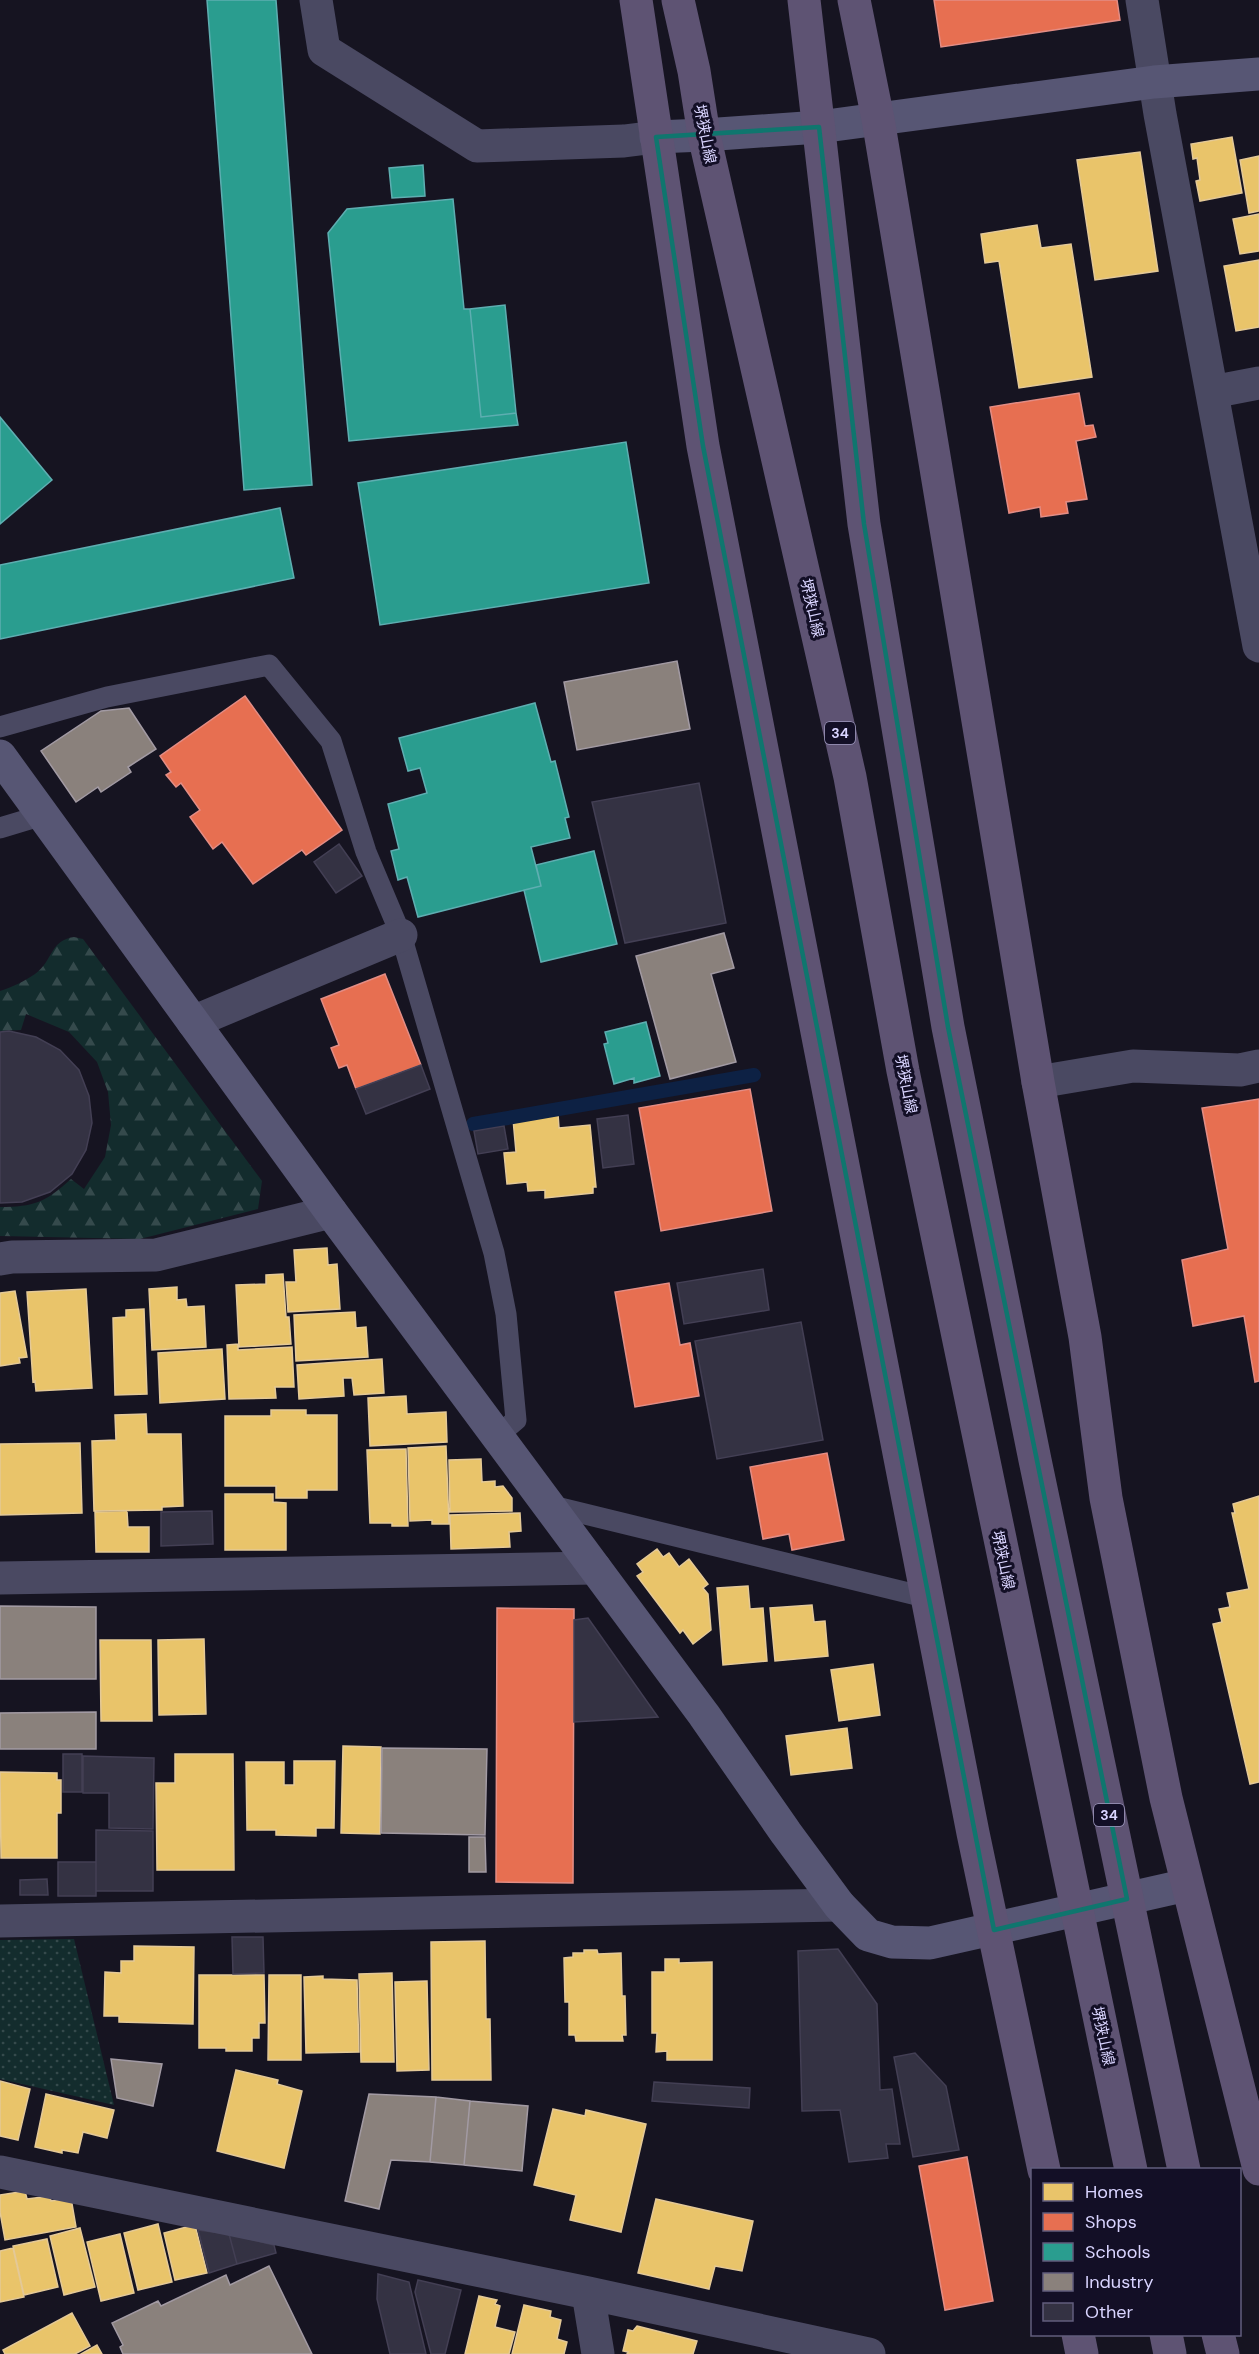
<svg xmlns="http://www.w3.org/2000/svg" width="1259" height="2354" font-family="'DM Sans','Noto Sans JP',sans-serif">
	<defs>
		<pattern id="grass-dots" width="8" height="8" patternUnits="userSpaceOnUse" patternTransform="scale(1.5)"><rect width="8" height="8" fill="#132c2d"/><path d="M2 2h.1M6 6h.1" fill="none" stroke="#354a4c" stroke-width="1.8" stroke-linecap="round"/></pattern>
		<pattern id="forest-firs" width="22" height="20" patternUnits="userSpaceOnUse" patternTransform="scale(1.5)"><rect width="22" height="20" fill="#132c2d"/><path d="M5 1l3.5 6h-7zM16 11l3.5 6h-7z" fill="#354a4c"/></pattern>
	</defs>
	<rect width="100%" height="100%" fill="#161421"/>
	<path fill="url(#grass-dots)" d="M74 1939 114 2105 0 2079V1940Z"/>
	<path fill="url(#forest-firs)" d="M74 937 83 939 262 1181 258 1209 140 1239 0 1236V1207C34 1207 46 1202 71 1179L84 1189 105 1157 111 1125 108 1092 97 1062 69 1032 26 1014 21 1030 0 1031V991C12 987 25 981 35 974 53 961 50 940 74 937Z"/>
	<path fill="#e9c46a" stroke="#e4c997" stroke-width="1.5" d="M1232 137 1242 193 1200 201 1196 181 1200 180 1197 158 1193 159 1191 144Z
		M1140 152 1158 271 1095 280 1077 160Z
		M1259 156V211L1249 213 1240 160Z
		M1259 214V251L1240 254 1233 219Z
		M1037 225 1041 248 1071 244 1092 377 1019 388 999 261 985 263 981 234Z
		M1259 260V327L1236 331 1224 266Z
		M558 1114 559 1128 590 1125 596 1187H593V1193L545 1198V1190L528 1191 527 1182 507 1184 504 1153 516 1152 513 1119Z
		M327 1248 328 1265 337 1264 340 1309 288 1312 286 1282H296L294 1250Z
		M283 1274 286 1317H289L291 1344 239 1347 236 1285 266 1284V1275Z
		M177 1287V1300L186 1299 187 1307 204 1306 206 1347 152 1350 149 1289Z
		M86 1289 92 1388 36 1391 35 1381 33 1382 27 1292Z
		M15 1291 27 1357 19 1358 20 1363 0 1366V1293Z
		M144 1309 147 1394 115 1395 113 1318 126 1317V1310Z
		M355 1312 356 1328 366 1327 368 1357 296 1361 294 1315Z
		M238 1344V1350L292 1347 294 1387H275L276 1398 229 1399 227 1345Z
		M222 1349 225 1399 160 1403 158 1353Z
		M382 1359 384 1393 354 1395 352 1378H343L344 1396 299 1399 297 1365Z
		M406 1396 407 1414 446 1412 447 1442 370 1446 368 1398Z
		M271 1410H306V1415H337V1490H307V1498H276V1486H225V1416H271Z
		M146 1414 147 1434H181L183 1506 162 1507V1510L94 1511 92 1441 116 1440 115 1415Z
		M80 1443 82 1513 0 1515V1444Z
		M446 1446 449 1524H432V1520L410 1521 408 1448Z
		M406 1449 408 1526H392V1523H370L367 1450Z
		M481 1459 482 1482 495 1481V1487L503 1486 512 1498V1511L450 1512 449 1460Z
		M225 1494H273V1502L286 1503V1550H225Z
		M1259 1496V1782L1250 1784 1213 1624 1222 1622 1219 1609 1230 1607 1227 1593 1249 1589 1232 1513H1235L1233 1504Z
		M127 1511 128 1527H149V1552H96L95 1512Z
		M520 1513 521 1531 509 1532 510 1547 451 1549 450 1515Z
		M657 1549 663 1557 669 1553 679 1567 689 1559 708 1584 703 1588 708 1594 711 1630 693 1644 683 1630 680 1633 637 1576 643 1572 637 1564Z
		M748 1586 750 1609 763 1608 767 1661 723 1665 717 1588Z
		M812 1605 814 1622 825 1621 828 1656 775 1661 770 1608Z
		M204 1639 206 1714 159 1715 158 1640Z
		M100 1640H151L152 1721H101Z
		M873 1664 880 1715 839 1721 831 1670Z
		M847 1728 852 1768 791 1775 786 1736Z
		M343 1746 381 1747 380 1834 341 1833Z
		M175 1754H233L234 1870H157L156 1783H175Z
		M294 1761H335L334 1828H316V1836L276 1835V1830H247L246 1762H284V1785H294Z
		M0 1772 57 1773V1780H61V1813H57V1858H1Z
		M485 1941 486 2019H490L491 2080H432L431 1942Z
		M134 1946 194 1947 193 2024 119 2022V2016H104L105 1972 121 1973V1961H134Z
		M584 1950H597L598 1954 621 1953 622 1996H625L626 2035H622L623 2041H576L575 2035H569V2002H565L564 1958 573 1957V1953H584Z
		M665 1959H679V1963L712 1962V2060H667V2051L656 2052 657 2033H652V1972H665Z
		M392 1973 394 2062H361L359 1974Z
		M199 1975H264L265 2023H259V2038H252V2051H226V2048H199Z
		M269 1975H301V2060H268Z
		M323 1976V1979L357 1980 359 2052 306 2053 304 1977Z
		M427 1981 429 2070 397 2071 395 1982Z
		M236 2070 278 2080 277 2084 302 2091 284 2168 217 2151Z
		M0 2081 30 2089 18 2140 0 2136Z
		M46 2094 114 2110 107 2138 83 2132 78 2153 62 2150V2153L35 2147Z
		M553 2109 585 2116 586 2110 646 2124 621 2232 570 2220 576 2195 534 2185Z
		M25 2191 27 2199 50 2196 51 2201 71 2198 76 2227 5 2240 0 2212V2195Z
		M656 2199 753 2221 742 2271 715 2266 709 2289 638 2273Z
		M158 2224 172 2282 138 2290 124 2233Z
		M190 2226 196 2229 207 2273 175 2280 164 2233Z
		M80 2228 95 2287 64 2295 50 2236Z
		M120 2234 134 2293 101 2301 87 2242Z
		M47 2239 58 2287 24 2295 13 2246Z
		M13 2248 24 2297 0 2302V2251Z
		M479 2296 497 2300 495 2304 500 2306 495 2327 515 2332 509 2354H465Z
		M524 2305 551 2311 550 2317 561 2320 557 2339 567 2342 564 2354H512Z
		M72 2313 90 2346 75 2354H5L3 2350Z
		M637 2326 697 2341 693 2354H627L628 2352 623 2351 628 2330 633 2331Z
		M97 2345 102 2354H81Z"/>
	<path fill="#e76f51" stroke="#e38d85" stroke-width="1.5" d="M934 0H1117L1120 20 941 47Z
		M1079 393 1085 426 1093 425 1096 437 1076 441 1087 499 1066 502 1068 513 1041 517 1040 507 1009 513 990 407Z
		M245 696 342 830 306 855 302 850 253 884 222 842 213 849 190 817 200 810 181 783 176 787 166 775 171 772 160 756Z
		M385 974 421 1065 356 1089 347 1065 339 1068 331 1048 339 1045 321 999Z
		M750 1089 772 1211 661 1231 639 1108Z
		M1259 1099V1381L1255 1382 1244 1316 1193 1326 1182 1260 1228 1249 1202 1108Z
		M669 1283 680 1345 690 1343 699 1396 635 1407 615 1292Z
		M827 1453 844 1540 792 1550 789 1534 763 1539 750 1467Z
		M497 1608 574 1609 573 1883 496 1882Z
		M967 2157 993 2301 945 2310 919 2166Z"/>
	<path fill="#2a9d8f" stroke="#5eaeb1" stroke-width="1.5" d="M207 0H276L312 485 244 490Z
		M423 165 425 196 392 198 389 168Z
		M453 199 464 309H470L481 417 516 413 518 425 349 441 328 233 347 209Z
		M505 305 516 413 481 417 470 309Z
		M0 417 52 480 0 524Z
		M626 442 649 583 380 625 358 483Z
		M280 508 294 578 0 639V565Z
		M535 703 551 762 555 761 569 817 565 818 570 838 531 847 541 886 418 917 407 877 398 880 391 851 399 849 388 804 427 793 420 768 408 771 399 738Z
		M594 851 617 944 541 962 524 890 541 886 536 865Z
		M646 1022 660 1076 634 1083V1078L614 1084 604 1044 608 1043 605 1032Z"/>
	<path fill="#8a817c" stroke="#a29aa3" stroke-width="1.5" d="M677 661 690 729 577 750 564 682Z
		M129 708 156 749 128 767 131 772 101 792 98 787 76 802 41 751 101 711Z
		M724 933 734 968 711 974 736 1062 670 1079 636 956Z
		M0 1606 96 1607V1679H0Z
		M96 1712V1749H0V1713Z
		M382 1748 487 1749 485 1835 381 1833Z
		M469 1837H485L486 1872H469Z
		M111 2059 162 2064 153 2106 117 2098Z
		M369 2094 436 2097 430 2162 391 2160 379 2209 345 2201Z
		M436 2097 470 2101 464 2165 430 2162Z
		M470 2101 528 2106 522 2171 464 2165Z
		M269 2266 312 2354H123L120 2347 123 2345 112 2323 158 2301 161 2306 226 2275 230 2285Z"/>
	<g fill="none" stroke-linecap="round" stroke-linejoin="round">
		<path stroke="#0d2144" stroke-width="14" d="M473 1124 754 1075"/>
	</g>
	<path fill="#343243" stroke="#433f54" stroke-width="1.5" d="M699 783 726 923 625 943 592 802Z
		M339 844 362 876 336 893 314 862Z
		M9 1031 36 1037 60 1050 79 1070 89 1096 92 1123 86 1150 72 1174 50 1192 22 1202 0 1203V1032Z
		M421 1065 430 1089 366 1114 356 1089Z
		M628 1115 634 1164 603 1168 597 1119Z
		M504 1126 508 1149 478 1154 474 1131Z
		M763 1269 769 1310 684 1324 677 1283Z
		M801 1322 823 1440 717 1459 695 1341Z
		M212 1511 213 1544 161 1546V1512Z
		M588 1618 658 1717 574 1722V1620Z
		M63 1754H82V1792H63Z
		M83 1756 154 1758 153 1829 109 1828V1793H83Z
		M96 1830 153 1831V1891H96Z
		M58 1862H96V1896H58Z
		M47 1879 48 1895H20V1880Z
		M232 1937H263L264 1973 233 1974Z
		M838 1949 877 2004 880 2090 892 2089 900 2144H886L888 2158 849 2162 840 2110 802 2111 798 1951Z
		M915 2053 946 2086 959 2150 913 2157 894 2057Z
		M654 2082 750 2088 749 2108 652 2101Z
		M198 2230 229 2234 237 2264 209 2273Z
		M229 2234 274 2245 276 2253 237 2264Z
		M378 2274 409 2282 426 2354H390L377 2299Z
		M418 2280 461 2290 445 2354H431L415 2292Z"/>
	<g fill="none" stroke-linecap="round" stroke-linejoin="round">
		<path stroke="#4a4962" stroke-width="21" d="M0 727 107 697 269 665 331 741 366 852 401 935 494 1253 506 1314 516 1420 497 1436
			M0 828 43 815
			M548 1505 929 1598"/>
		<path stroke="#4a4962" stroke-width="33" d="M316 0 324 50 477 146 624 141 656 137
			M1142 0 1160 114 1259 646
			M1212 392 1259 383
			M193 1022 401 935
			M1038 1082 1133 1066 1240 1070 1259 1066
			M0 1259 12 1257 156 1255 331 1212
			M0 1578 595 1568
			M0 1921 839 1905
			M0 2172 588 2293 869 2354
			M588 2293 598 2354"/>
		<path stroke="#575674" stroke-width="33" d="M656 137 704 135 819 127 1154 82 1259 74
			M0 756 331 1212 704 1715 786 1833 839 1905 868 1935 892 1942 930 1943 1187 1885"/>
		<path stroke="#5e5373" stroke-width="33" d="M636 0 703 446 973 1833 1044 2170
			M678 0 694 71 704 135 850 777 903 1071 1131 2170
			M804 0 864 524 948 1027 1035 1460 1184 2170
			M854 0 878 119 1038 1082 1085 1337 1106 1498 1166 1798 1259 2169
			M1078 2334 1082 2354
			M1166 2334 1170 2354
			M1218 2334 1223 2354"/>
	</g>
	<path fill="none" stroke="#0f766e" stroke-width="4.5" stroke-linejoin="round" d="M819 127 864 524 948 1027 1127 1899 994 1930 703 446 656 137Z"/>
	<g text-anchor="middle" stroke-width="6" stroke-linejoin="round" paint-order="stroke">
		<g fill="#130f26" stroke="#9e99be" stroke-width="1.5">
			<rect x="825" y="722" width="30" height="22" rx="4.5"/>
			<rect x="1094" y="1804" width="30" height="22" rx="4.5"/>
		</g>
		<g font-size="14" font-weight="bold" fill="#d9d4ff">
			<text x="840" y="738">34</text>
			<text x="1109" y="1820">34</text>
		</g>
		<g font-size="15" fill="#d9d4ff" stroke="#130f26">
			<text transform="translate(705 134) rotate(79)" y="5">堺狭山線</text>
			<text transform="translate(812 608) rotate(77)" y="5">堺狭山線</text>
			<text transform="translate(906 1084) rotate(79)" y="5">堺狭山線</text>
			<text transform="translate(1003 1560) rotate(78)" y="5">堺狭山線</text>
			<text transform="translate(1103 2036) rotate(78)" y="5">堺狭山線</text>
		</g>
	</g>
	<rect x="1031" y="2168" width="210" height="168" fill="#130f26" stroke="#625e7d" stroke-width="1.5"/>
	<rect x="1043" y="2183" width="30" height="18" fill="#e9c46a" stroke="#625e7d" stroke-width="1.5"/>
	<text x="1085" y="2198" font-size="18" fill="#d9d4ff">Homes</text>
	<rect x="1043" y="2213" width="30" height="18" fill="#e76f51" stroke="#625e7d" stroke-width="1.5"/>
	<text x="1085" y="2228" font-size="18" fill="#d9d4ff">Shops</text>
	<rect x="1043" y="2243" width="30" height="18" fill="#2a9d8f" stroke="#625e7d" stroke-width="1.5"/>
	<text x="1085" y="2258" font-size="18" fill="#d9d4ff">Schools</text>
	<rect x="1043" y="2273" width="30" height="18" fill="#8a817c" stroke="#625e7d" stroke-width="1.5"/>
	<text x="1085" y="2288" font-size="18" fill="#d9d4ff">Industry</text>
	<rect x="1043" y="2303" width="30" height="18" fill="#343243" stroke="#625e7d" stroke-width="1.5"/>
	<text x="1085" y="2318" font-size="18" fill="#d9d4ff">Other</text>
</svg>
